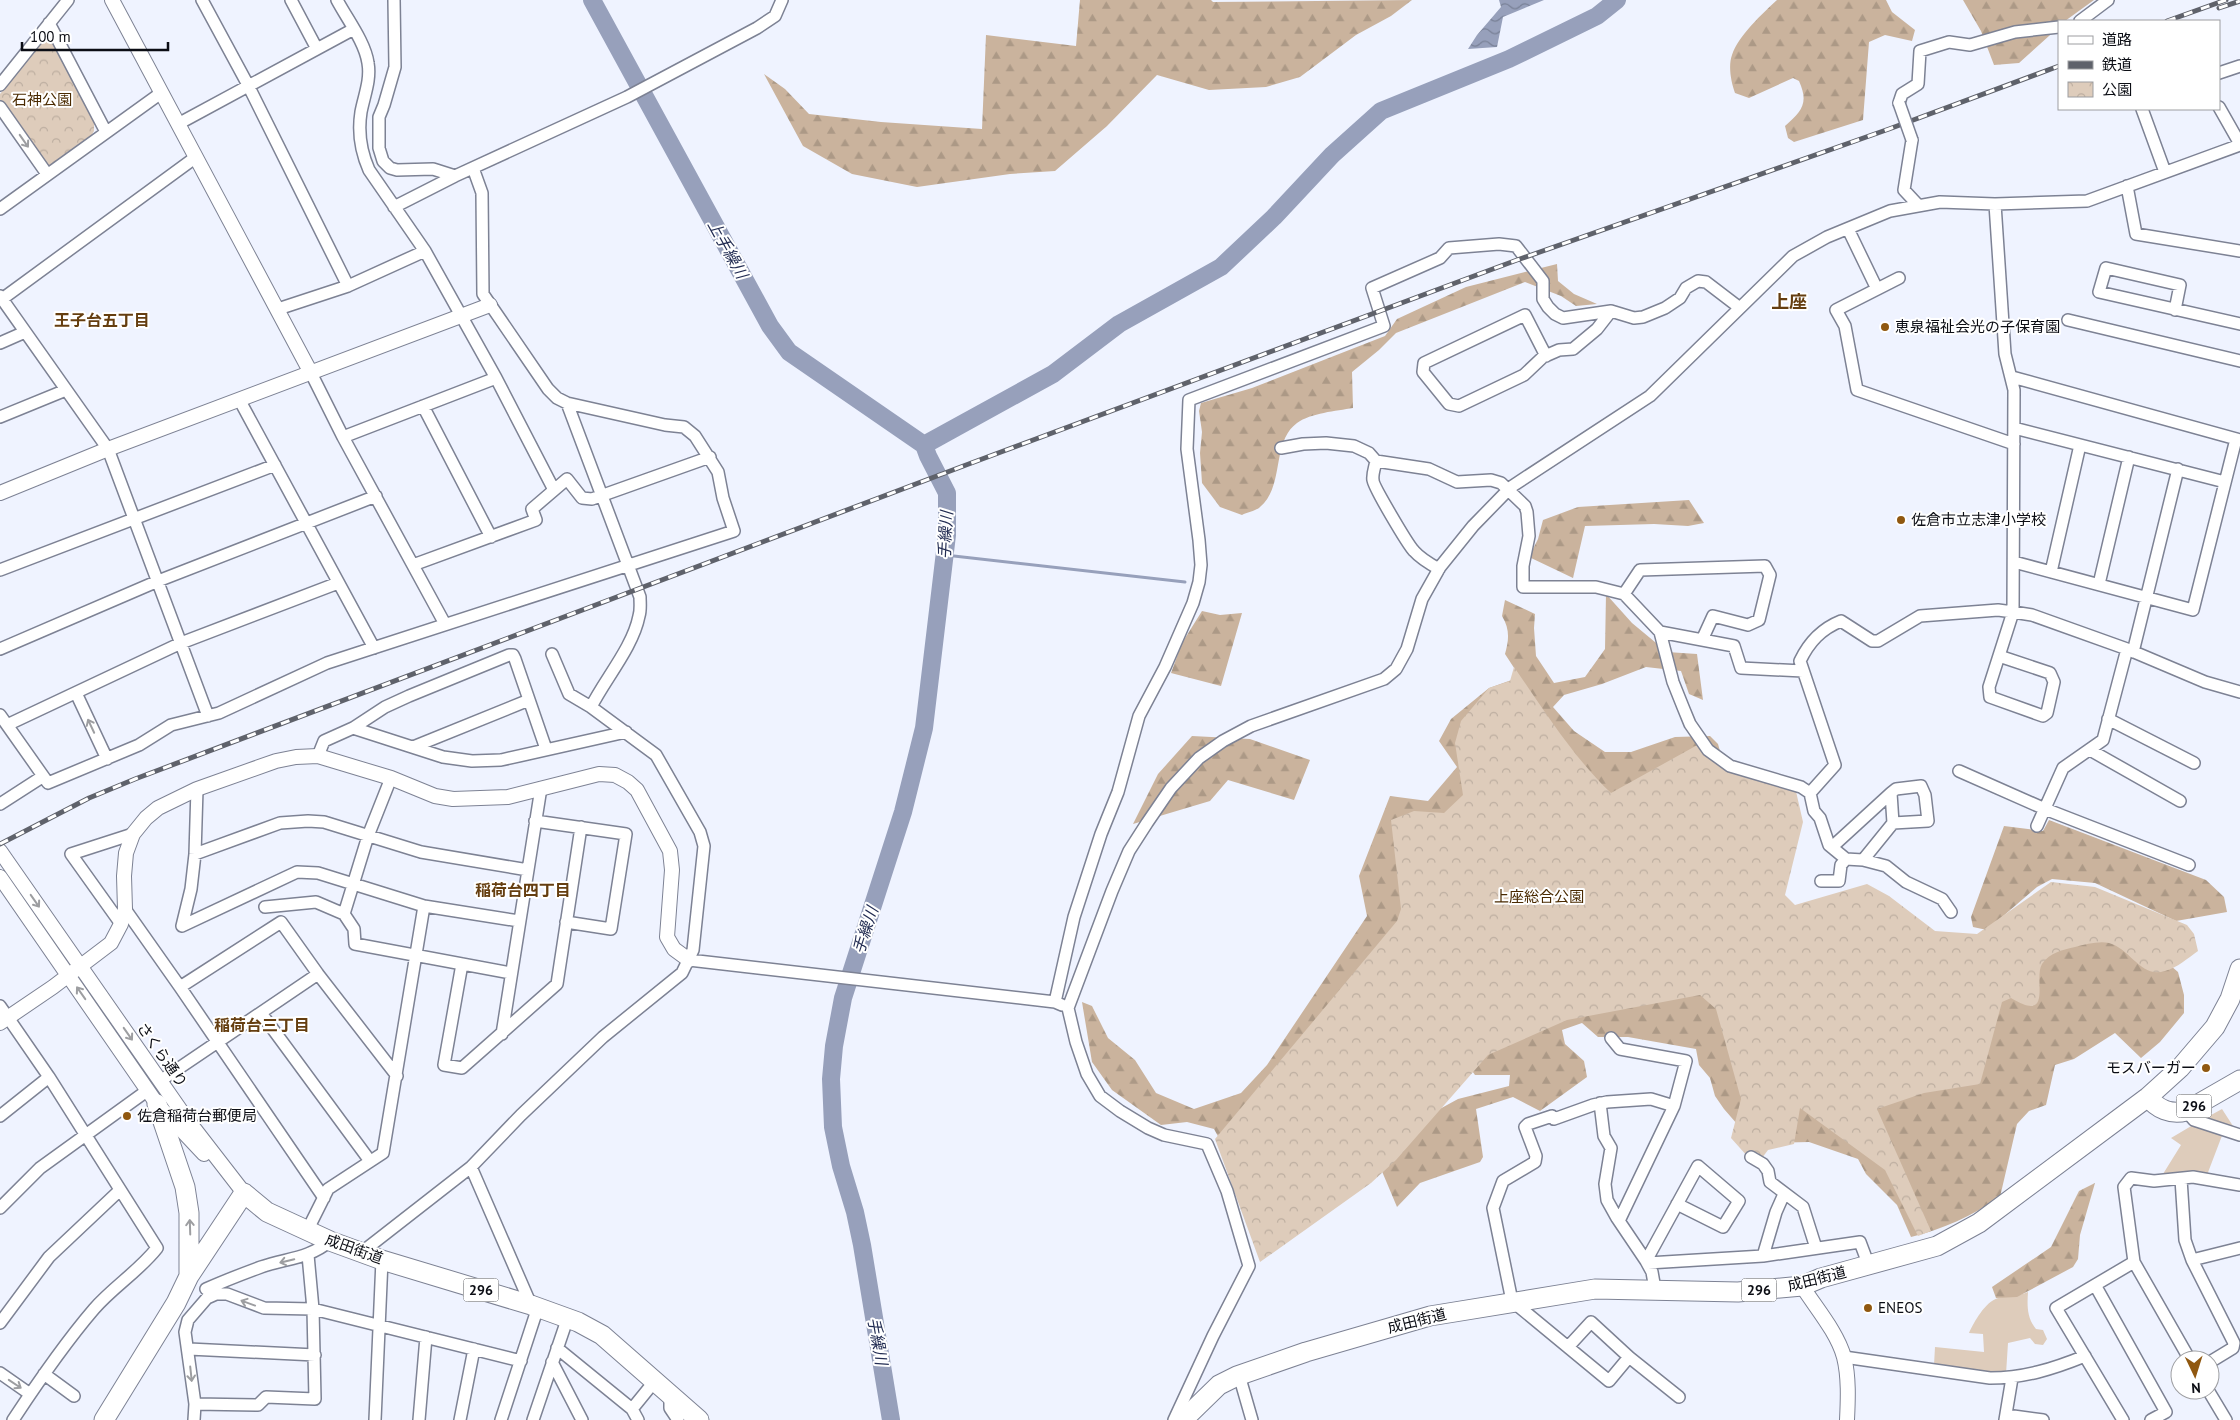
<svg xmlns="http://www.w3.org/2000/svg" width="2240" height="1420" font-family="'PT Sans','Noto Sans JP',sans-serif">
	<defs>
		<pattern id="forest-firs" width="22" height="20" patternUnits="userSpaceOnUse" patternTransform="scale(1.25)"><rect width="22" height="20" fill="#cab39d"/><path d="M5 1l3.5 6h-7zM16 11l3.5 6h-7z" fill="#ac9986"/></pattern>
		<pattern id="park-crowns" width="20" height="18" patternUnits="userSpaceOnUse" patternTransform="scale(1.25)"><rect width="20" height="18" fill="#deccbb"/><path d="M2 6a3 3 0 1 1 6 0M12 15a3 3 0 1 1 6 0" fill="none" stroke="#bdaea0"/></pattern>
		<pattern id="water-waves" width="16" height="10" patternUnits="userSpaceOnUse" patternTransform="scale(1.25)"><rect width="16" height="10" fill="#97a0bb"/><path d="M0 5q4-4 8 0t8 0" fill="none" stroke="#798197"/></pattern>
	</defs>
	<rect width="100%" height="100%" fill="#eff3ff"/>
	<path fill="#deccbb" d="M2222 1109 2233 1126 2240 1129V1132L2202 1120Z
		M2193 1125 2223 1133 2207 1175 2163 1174 2181 1145 2171 1138Z
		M2028 1292C2027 1306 2027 1318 2036 1329L2043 1330 2047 1339 2043 1345 2035 1344 2030 1338 2008 1343 2006 1374H1990L1934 1365 1935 1347 1984 1352 1983 1334 1969 1333C1974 1322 1985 1302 1998 1298 2009 1295 2017 1297 2028 1292Z"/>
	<path fill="url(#forest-firs)" d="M1080 0H1211L1213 2 1412 0 1391 16 1356 35 1300 77 1266 87 1209 90 1157 75 1107 126 1055 171 1010 174 917 187 852 174 803 146 764 74 785 89 809 114 881 122 982 129 986 35 1076 46Z
		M1777 0H1886L1892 12 1915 30 1912 41 1885 35 1869 42 1863 120 1794 142 1788 138 1785 126C1802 111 1809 103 1799 81L1793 78 1749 98 1735 93C1731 82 1728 66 1732 55 1738 36 1763 13 1777 0Z
		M1963 0H2094L2065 21H2059V27L2019 63 1994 65 1981 31Z
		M1557 264 1558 281 1574 294 1597 304 1576 306 1561 296 1525 282 1396 333 1379 350 1352 372 1353 408C1336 411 1311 413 1297 423 1271 442 1285 486 1260 507 1256 511 1247 512 1242 515L1220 507 1202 483 1200 453 1202 432 1199 411 1201 403 1252 388 1385 336 1397 319 1466 287Z
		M1689 500 1704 523 1688 526 1654 524 1585 526 1573 578 1529 557 1538 539 1543 520 1578 507Z
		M1606 594 1632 623 1667 652 1697 654 1703 700 1689 694 1681 671 1646 667 1602 684 1564 695 1553 707 1574 731 1605 752H1631L1675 737 1710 736 1718 744 1735 804 1495 820 1225 1149 1214 1129 1187 1122 1161 1125 1112 1090 1092 1062 1082 1002 1092 1006 1108 1038 1135 1060 1156 1093 1194 1109 1241 1093 1267 1065 1367 916 1359 876 1390 796 1428 801 1457 767 1439 741 1451 719 1489 688 1520 677 1505 654C1509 640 1510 629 1502 616L1505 600 1535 614 1534 628 1536 656 1554 683 1585 677 1605 649Z
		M1202 611 1220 615 1242 613 1221 686 1171 673 1182 643Z
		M1192 736 1250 739 1310 760 1294 800 1228 780 1210 801 1133 824 1158 774Z
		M2049 820 2206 880 2224 897 2227 912 2176 921 2095 883 2052 879 2037 887 1987 930 1973 927 1971 917 2004 826 2043 831Z
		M2090 932 2157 954 2178 972 2184 995V1013L2160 1042 2141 1058 2115 1033 2074 1059 2055 1065 2046 1105 2029 1111 2017 1124 2000 1197C1971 1216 1944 1229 1911 1237L1897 1205 1866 1174 1858 1159 1809 1142 1761 1143 1744 1132 1724 1109 1715 1096 1710 1078 1699 1065 1696 1049 1628 1037H1598L1582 1023 1562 1030 1565 1044 1584 1061 1587 1077 1540 1111 1513 1097 1476 1109 1483 1157 1480 1162 1420 1183 1397 1207 1381 1169 1383 1140 1458 1099 1509 1086 1510 1075H1475L1463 1058 1549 1015 1712 983 1988 1018 2035 954Z
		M2095 1183 2080 1235 2078 1259 2073 1267 2017 1297 1996 1298 1992 1287 2051 1247 2079 1191Z"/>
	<path fill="url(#park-crowns)" d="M48 39 52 42 94 122V131L91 136 51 167 45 166 0 104V94L44 40Z
		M1514 667C1544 710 1573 757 1611 793L1701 743 1715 758 1795 787 1803 822 1785 895 1795 905 1867 884 1889 896 1935 931 1977 934 2051 882 2095 887 2187 925 2194 934 2198 951C2188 958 2177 968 2165 971 2141 979 2131 949 2109 943 2099 941 2086 944 2075 947 2063 950 2050 952 2042 964 2033 979 2054 1024 2011 998L2002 1002 1980 1084 1924 1093 1877 1109 1931 1231 1918 1236 1885 1170 1800 1108 1794 1144 1768 1150 1756 1166 1731 1138 1741 1099 1716 1009 1700 995 1567 1020 1488 1055 1396 1160 1371 1183 1260 1262 1215 1139 1397 921 1401 909 1391 820 1414 811 1444 813 1463 795 1455 743 1461 721 1489 688 1510 681Z"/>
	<path fill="url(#water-waves)" d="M1499 0H1544L1503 17 1497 47 1468 49 1477 35 1501 7Z"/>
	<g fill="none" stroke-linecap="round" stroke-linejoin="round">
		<path stroke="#97a0bb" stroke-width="3" d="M945 555 1185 582"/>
		<path stroke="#97a0bb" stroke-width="18" d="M592 0 770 326 789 352 924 445
			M924 445 1053 374 1119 324 1221 267 1274 217 1332 155 1381 111 1509 59 1597 16 1617 0
			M891 1420 862 1245 855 1212 841 1166 833 1127 831 1079 834 1046 843 998 903 812 924 728 947 535V493L928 456 924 445"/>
		<g stroke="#7d8294" stroke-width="14">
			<path id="minor" d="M202 0 248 85 348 286
				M291 0 317 49
				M337 0C347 19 365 42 368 63 371 80 364 96 361 112 358 131 361 152 369 170L425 251 496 378 554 490
				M394 0 395 67 384 105 379 117V148L383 161 390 168 397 170 433 169 455 176
				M2080 21 2108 0
				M49 23 106 132
				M2219 73 2240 66
				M0 85 68 0
				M1899 103 1902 94 1918 84 1920 51 1949 42 1970 45 2015 32 2059 27
				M0 107 47 174
				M2219 107 2240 144
				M2142 109 2165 172
				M178 124 352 30
				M1912 140 1904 190 1918 205
				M2127 186 2136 234 2240 251
				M1995 204 2005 354 2014 390 2013 612 1989 687 1990 697 2043 716 2047 713 2054 682 2050 673 1999 656
				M394 207 455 176 627 97 757 28 775 16 782 0
				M0 209 161 93
				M1848 229 1877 289
				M1899 278 1836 310 1845 326 1857 390 2014 444
				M0 296 108 449 208 716
				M2 299 196 157
				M278 309 348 286 425 251
				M2175 310 2180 285 2106 268 2099 292 2240 324
				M2068 320 2240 361
				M0 343 25 332
				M1546 356 1525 315 1424 363 1423 372 1449 404 1459 406 1524 375 1543 357 1559 350 1573 349 1597 329 1611 311
				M311 373 343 437 445 624
				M2012 377 2240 440
				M240 401 374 648
				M567 403 640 597C640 603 641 610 639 616 633 647 605 679 591 707
				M423 406 491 537
				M0 417 66 390
				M2014 428 2225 482
				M343 437 496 378
				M1281 448 1303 444 1326 443 1354 446 1369 453 1376 461 1429 469 1457 482 1491 480 1501 483 1525 506 1527 512 1529 536 1523 566V587H1596L1624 594 1660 632 1673 682 1683 707 1690 724 1708 750 1730 766 1801 787 1810 793 1814 811 1820 818 1829 845 1846 859 1863 860 1886 866 1906 882 1942 899 1951 912
				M1376 461C1375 467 1372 474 1373 480 1373 486 1408 545 1414 551 1421 559 1430 564 1439 569
				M2014 562 2193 610 2236 439
				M413 565 536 520 532 509 567 479 582 498 592 499 710 457
				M0 570 275 465
				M2051 572 2080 445
				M2099 584 2129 457
				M1624 594 1640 570 1765 566 1770 575 1759 620 1748 625 1713 616 1702 640
				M1660 632 1734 646 1741 668 1803 671
				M0 649 158 581 376 496
				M2133 652 2178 469
				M76 693 107 759
				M0 715 48 783 139 745 171 725 219 713 327 663 734 531 723 498 718 472 695 436 684 427 665 425 567 403 557 398 548 389 483 294 482 193 473 168
				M2108 719 2194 763
				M7 725 181 643 338 583
				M353 728 443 757 472 761 501 760 626 732
				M413 747 529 700
				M2090 750 2180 801
				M318 756 324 741 353 728 385 707 409 696 509 655H513L515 659 546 749
				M1959 771 2045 809 2189 865
				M197 789 195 854 191 889 182 926 297 872 318 873 424 906 519 921
				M1810 793 1835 765 1800 661C1809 642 1821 629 1841 621L1872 641H1878L1920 616 1998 610 2013 612 2032 615 2127 649 2205 682 2240 692
				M0 804 42 777
				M535 821 626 834 611 929 566 922
				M2037 826 2063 768 2103 740 2127 649
				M1832 847 1891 793 1896 789 1921 786 1925 795 1928 821 1893 823 1891 793
				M195 854 280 823 308 821 324 822 421 852 528 870
				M1863 860 1893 823
				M1821 881H1839L1841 865 1846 859
				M265 907 316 902 344 914 354 929 355 944 511 973
				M125 909 180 987 324 1198
				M344 914 368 836 391 778
				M121 924 71 854 133 834
				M689 960 1055 1002 1062 1005
				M462 964 444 1065 462 1068 557 984 581 827
				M180 987 281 922 318 974 397 1076
				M1055 1002 1074 917 1101 834 1118 792 1139 716 1165 667 1193 603 1199 582 1201 565 1199 540 1187 449 1189 400 1384 326 1372 288 1440 258 1449 248 1499 244 1516 246 1543 281V299L1548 307 1555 314 1563 318 1611 311 1634 318 1643 317 1665 308 1680 298 1686 288 1698 281 1706 282 1740 308
				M0 1006 49 1077 157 1248C139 1271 113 1287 94 1309 64 1344 38 1382 13 1420
				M261 1013 370 1161
				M502 1034 541 788
				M1611 1038 1620 1049 1686 1061 1674 1106 1619 1221
				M160 1081 318 974
				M1600 1103 1604 1136 1611 1148 1605 1184 1607 1200 1617 1218 1646 1261 1652 1272 1655 1289
				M1674 1106 1651 1099 1607 1102 1593 1105 1554 1119 1552 1116 1528 1124 1525 1127 1536 1156 1535 1162 1503 1181 1493 1208 1512 1301 1609 1381 1629 1357 1679 1397
				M2186 1111 2194 1120 2240 1135
				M0 1116 49 1077
				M1751 1157 1763 1164 1768 1171 1770 1182 1803 1207 1816 1248
				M471 1167 531 1305
				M2181 1179 2185 1240 2192 1260 2234 1343 2233 1348 2210 1362
				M0 1208 40 1168 148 1090
				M307 1231 328 1189 383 1153 424 906
				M362 1252 471 1167 521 1115 603 1037 682 973 693 950 704 846 700 832 656 755 591 707 569 694 552 654
				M1763 1256 1776 1212 1784 1194
				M2192 1260 2240 1248
				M1646 1261 1698 1166 1739 1201 1723 1227 1677 1204
				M1648 1263 1763 1256 1860 1242 1869 1266
				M2095 1285 2166 1412 2151 1420
				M206 1289C224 1281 242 1274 261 1267 287 1258 308 1259 330 1241
				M0 1323 49 1257 120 1190
				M1568 1347 1591 1322 1629 1357
				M557 1348 632 1409 638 1420
				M189 1349 315 1355
				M1844 1357 1990 1378C2024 1378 2053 1369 2085 1356
				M2190 1360 2134 1262 2124 1187 2131 1178 2154 1181 2193 1177 2240 1185
				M552 1362 582 1420
				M0 1373 30 1394
				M44 1374 74 1396
				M1239 1375 1252 1420
				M2208 1390 2226 1420
				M670 1395V1408L678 1420
				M195 1404 258 1405 266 1397 315 1399 313 1309 308 1255
				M632 1409 654 1382
				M2006 1415 2043 1420
				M194 1420 195 1404 185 1332 188 1320 207 1298 216 1294H227L264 1308 313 1309 521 1361
				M375 1420 382 1260
				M419 1420 426 1337
				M460 1420 474 1349
				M501 1420 538 1307
				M533 1420 568 1317
				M1174 1420 1213 1336 1249 1266 1227 1191 1207 1144 1164 1135 1148 1128 1120 1111 1100 1096 1087 1074 1076 1042 1068 1008 1112 891 1129 851 1147 823 1171 788 1199 758 1223 741 1251 726 1384 679 1396 669 1407 649 1422 599 1440 567 1473 526 1511 487 1650 396 1793 256 1827 237 1890 211 1940 202 1995 204 2087 201 2240 145
				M2005 1420 2012 1378
				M2123 1420 2056 1308 2134 1262"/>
		</g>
		<g stroke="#7d8294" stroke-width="16">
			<path id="tertiary" d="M112 0 311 373
				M0 493 108 449 490 305
				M0 851 186 1118 244 1193
				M0 877 157 1104 204 1154
				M0 1023 53 987 111 943 121 924 125 909 124 876 126 853 133 834 146 818 158 808 197 789 276 761 296 757 318 756 391 778 435 796 453 799 508 797 599 774 615 775 628 782 637 790 670 851 672 870 667 937 674 949 689 960
				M1802 1286C1816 1308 1837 1332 1844 1357 1849 1377 1848 1400 1847 1420"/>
		</g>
		<g stroke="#7d8294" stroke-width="21">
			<path id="trunk" d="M2148 1097C2157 1109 2171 1115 2186 1111L2240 1080
				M157 1104 185 1187 189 1213V1275
				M104 1420 176 1303 189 1276 244 1193 267 1212 330 1241 382 1260 531 1305 578 1322 602 1335 699 1420
				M1183 1420 1219 1385 1237 1376 1306 1352 1430 1316 1595 1289 1738 1292 1802 1286 1821 1278 1937 1246 1979 1223 2148 1097 2180 1068 2215 1027 2230 999 2240 969"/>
		</g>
		<use href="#minor" stroke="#fff" stroke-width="11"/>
		<use href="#tertiary" stroke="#fff" stroke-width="14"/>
		<use href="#trunk" stroke="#fff" stroke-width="19"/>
		<g stroke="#5f626b" stroke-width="5">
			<path id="rail" d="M2219 8 2240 1
				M2167 21 2226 0
				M0 844 89 798 135 779 966 465 1517 260 1889 129 2059 66"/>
		</g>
		<use href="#rail" stroke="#fff" stroke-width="3" stroke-dasharray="9" stroke-linecap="butt"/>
		<g stroke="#7d8294" stroke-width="14" stroke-linecap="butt">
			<path id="minor-bridge" d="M1899 103 1912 140"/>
		</g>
		<use href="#minor-bridge" stroke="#fff" stroke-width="11"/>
	</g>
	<defs><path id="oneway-shaft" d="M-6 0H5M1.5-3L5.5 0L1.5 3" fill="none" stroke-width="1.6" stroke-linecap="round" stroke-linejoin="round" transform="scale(1.25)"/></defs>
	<g stroke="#9d9ea1">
		<use href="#oneway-shaft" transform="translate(24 141) rotate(55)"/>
		<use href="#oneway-shaft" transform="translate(91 726) rotate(-115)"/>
		<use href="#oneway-shaft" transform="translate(35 901) rotate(55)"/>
		<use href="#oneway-shaft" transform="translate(81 993) rotate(-125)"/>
		<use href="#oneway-shaft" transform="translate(128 1034) rotate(55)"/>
		<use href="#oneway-shaft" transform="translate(190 1227) rotate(-92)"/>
		<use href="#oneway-shaft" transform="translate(287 1261) rotate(166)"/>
		<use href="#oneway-shaft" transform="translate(248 1303) rotate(-160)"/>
		<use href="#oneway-shaft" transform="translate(191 1374) rotate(84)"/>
		<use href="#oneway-shaft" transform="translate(15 1384) rotate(34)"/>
	</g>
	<g fill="#905810" stroke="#fff" stroke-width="2">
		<circle cx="1885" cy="327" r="5"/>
		<circle cx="1901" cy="520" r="5"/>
		<circle cx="2206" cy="1068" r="5"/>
		<circle cx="127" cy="1116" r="5"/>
		<circle cx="1868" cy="1308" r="5"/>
	</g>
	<g text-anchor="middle" stroke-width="4" stroke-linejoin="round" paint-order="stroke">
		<g fill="#fff" stroke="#54565a" stroke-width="1">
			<rect x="2176.5" y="1094.5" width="35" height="23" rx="4"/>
			<rect x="463.5" y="1278.5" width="35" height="23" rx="4"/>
			<rect x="1741.5" y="1278.5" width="35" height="23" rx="4"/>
		</g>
		<g font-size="14" font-weight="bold" fill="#0b0d14">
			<text x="2194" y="1111">296</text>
			<text x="481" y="1295">296</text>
			<text x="1759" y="1295">296</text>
		</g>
		<g font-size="15" fill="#4a2a01" stroke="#fff">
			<text x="42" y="105">石神公園</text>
			<text x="1539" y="902">上座総合公園</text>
		</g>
		<g font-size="15" fill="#0b0d14" stroke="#fff" text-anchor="start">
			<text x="1895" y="332">恵泉福祉会光の子保育園</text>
			<text x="1911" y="525">佐倉市立志津小学校</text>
			<text x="2196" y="1073" text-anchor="end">モスバーガー</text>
			<text x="137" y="1121">佐倉稲荷台郵便局</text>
			<text x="1878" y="1313">ENEOS</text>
		</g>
		<g font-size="15" fill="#0b0d14" stroke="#fff">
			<text transform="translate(162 1055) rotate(55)" y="5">さくら通り</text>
			<text transform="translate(354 1249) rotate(20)" y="5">成田街道</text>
			<text transform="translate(1817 1279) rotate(-14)" y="5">成田街道</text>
			<text transform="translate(1417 1321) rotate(-14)" y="5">成田街道</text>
		</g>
		<g font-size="16" font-style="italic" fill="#222c52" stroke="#fff">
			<text transform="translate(728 249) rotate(61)" y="6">上手繰川</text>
			<text transform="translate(945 535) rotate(-87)" y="6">手繰川</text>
			<text transform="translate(865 930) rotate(-72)" y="6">手繰川</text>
			<text transform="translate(878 1341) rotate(80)" y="6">手繰川</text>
		</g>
		<g font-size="16" font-weight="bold" fill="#653e10" stroke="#fff">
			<text x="102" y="326">王子台五丁目</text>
			<text x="523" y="896">稲荷台四丁目</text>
			<text x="262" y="1031">稲荷台三丁目</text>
		</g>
		<g font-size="18" font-weight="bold" fill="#653e10" stroke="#fff">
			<text x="1789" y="308">上座</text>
		</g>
	</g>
	<rect x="2058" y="20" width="162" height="90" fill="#ffffff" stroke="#9d9ea1"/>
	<rect x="2068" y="36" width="25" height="8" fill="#ffffff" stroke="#9d9ea1"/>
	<text x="2102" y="45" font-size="15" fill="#0b0d14">道路</text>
	<rect x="2068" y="61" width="25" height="8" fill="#5f626b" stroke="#9d9ea1"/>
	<text x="2102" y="70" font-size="15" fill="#0b0d14">鉄道</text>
	<rect x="2068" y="82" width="25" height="15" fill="url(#park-crowns)" stroke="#9d9ea1"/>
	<text x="2102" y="95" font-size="15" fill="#0b0d14">公園</text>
	<g transform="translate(2195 1375) rotate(176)"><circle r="24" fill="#ffffff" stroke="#9d9ea1"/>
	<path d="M0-4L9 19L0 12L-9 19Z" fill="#905810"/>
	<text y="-8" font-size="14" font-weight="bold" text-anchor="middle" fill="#0b0d14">N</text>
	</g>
	<path d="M22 42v8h146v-8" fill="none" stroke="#0b0d14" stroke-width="2.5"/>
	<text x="30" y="42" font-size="15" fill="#0b0d14" stroke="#ffffff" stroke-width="4" paint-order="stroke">100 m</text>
</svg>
